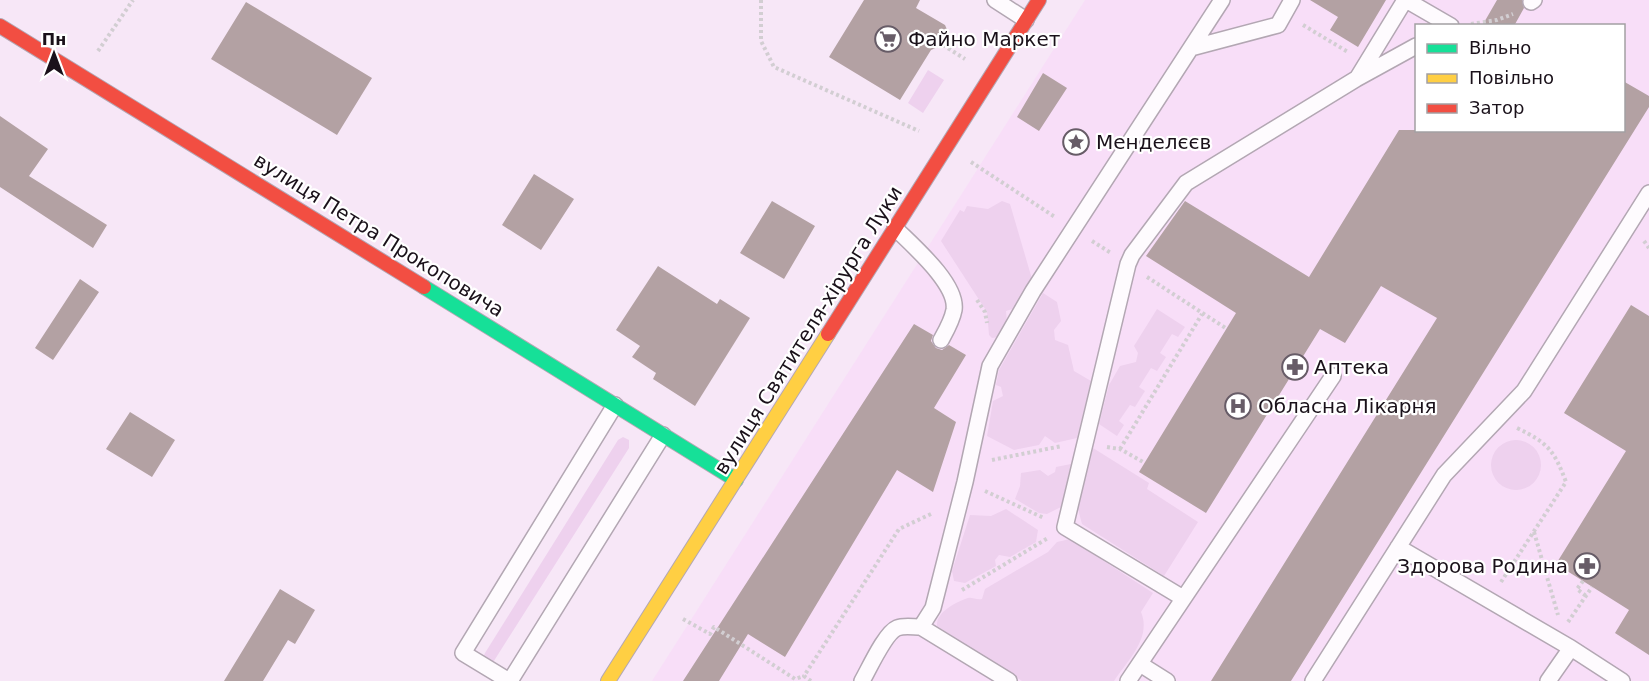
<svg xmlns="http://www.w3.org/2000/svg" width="1649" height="681" font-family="'DejaVu Sans',sans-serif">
	<rect width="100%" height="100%" fill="#f7e7f7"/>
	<path fill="#f8def8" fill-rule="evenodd" d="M1085 0H1649V681H652ZM1416 26H1624V130H1416Z"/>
	<path fill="#eed1ee" d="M928 70 944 80 923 113 908 103Z
		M1002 201 1010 204 1032 279 1016 308 1006 311 1007 323 999 337 992 338 989 335 987 312 941 241 960 210 964 212 967 206 988 209Z
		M1043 293 1057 302 1061 321 1054 330 1055 340 1068 345 1074 371 1091 381 1077 438 1055 443 1045 436 1039 445 1014 450 987 436 993 401 1003 396 1001 387 996 385 999 370Z
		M1157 309 1185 327 1178 337 1172 334 1160 353 1166 357 1157 371 1151 368 1139 387 1145 391 1135 407 1130 405 1119 421 1124 425 1117 436 1099 424 1109 385 1120 366 1136 362 1138 353 1134 346Z
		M623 437 629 440V448L492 664 483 658 485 653 618 440Z
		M1491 465a25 25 0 1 1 50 0a25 25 0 1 1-50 0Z
		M1093 448 1149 483 1147 489 1198 522 1164 576 1082 524 1078 509Z
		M1071 464 1061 507 1047 514 1039 513 1015 499 1020 486 1021 473 1040 470 1048 476 1055 472 1056 467Z
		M1006 509 1038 530 1036 542 1010 557 999 555 995 560 996 566 965 583 954 581 952 571 970 515 991 516Z
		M1070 539 1153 593 1141 612C1152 638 1127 661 1114 681H1022L937 626C936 612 956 602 968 598 972 597 976 600 982 599L985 589 1048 552 1057 542Z"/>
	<path fill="#b3a1a3" d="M864 0H920L916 8 945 25 952 41 931 50 900 100 829 57Z
		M1310 0H1386L1358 47 1330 30 1338 17Z
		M1497 0H1522L1524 8 1514 26H1482Z
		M246 2 372 78 337 135 211 59Z
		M1043 73 1067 88 1039 131 1017 117Z
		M1623 81 1649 96V107L1291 681H1211L1437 318 1381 286 1345 343 1320 329 1206 513 1139 472 1236 313 1146 256 1185 201 1309 277 1399 130H1623Z
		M0 116 48 149 29 176 107 225 93 248 0 187Z
		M534 174 574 199 541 250 502 225Z
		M772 201 815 226 784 279 740 253Z
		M658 266 717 304 720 299 750 318 695 406 653 379 656 373 632 357 640 346 616 330Z
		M80 279 99 292 53 360 35 348Z
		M1631 305 1649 316V655L1615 633 1629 610 1556 564 1626 451 1564 413Z
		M914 324 933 335 931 341 936 348 942 350 949 345 966 355 934 408 956 422 933 492 897 470 785 657 748 634 719 681H683Z
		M130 412 175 440 152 477 106 449Z
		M280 589 315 610 295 644 288 640 263 681H224Z"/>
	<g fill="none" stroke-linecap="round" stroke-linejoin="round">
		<g stroke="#b3a7b3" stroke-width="18">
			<path id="lane" d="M995 0 1026 20
				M1406 0 1451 26
				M1531 2 1534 0
				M1191 48 1278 25 1292 0
				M1358 77 1405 0
				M895 228C912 245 958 284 954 310 952 321 946 331 941 340
				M1398 547 1571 648
				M1183 598 1065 527 1128 264 1132 255 1186 183 1356 79 1416 46
				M921 627 933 608 965 482 990 366 1033 291 1222 0
				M1140 664 1167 681
				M509 681 463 653 615 405
				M510 681 663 435
				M862 681C869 669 885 633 897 628 904 625 913 627 921 627L1009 681
				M1128 681 1333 376
				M1313 681 1444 475 1524 391 1649 193
				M1548 681 1571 648 1622 681"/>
		</g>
		<g stroke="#b3a7b3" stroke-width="16">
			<path id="fast" d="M424 287 736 480"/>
		</g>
		<g stroke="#b3a7b3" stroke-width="16">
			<path id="slow" d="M608 681 828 334"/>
		</g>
		<g stroke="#b3a7b3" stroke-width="16">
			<path id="jam" d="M0 26 424 287
				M828 334 1039 0"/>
		</g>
		<path stroke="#d2ced2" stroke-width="4" stroke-dasharray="3 3" stroke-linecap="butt" d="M761 0V41L774 67 919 131
			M1471 24 1497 20 1513 14
			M1303 25 1348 52
			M943 45 965 59
			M98 51 133 0
			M971 162 1055 217
			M1092 241 1111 253
			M1644 241 1649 248
			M1147 277 1227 329
			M977 300 985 312 987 323
			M1107 447 1120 449 1145 463
			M1120 449 1202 314
			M992 460 1062 446
			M985 491 1044 518
			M1534 532 1558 615
			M1583 581 1577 589 1586 596
			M1501 582 1566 482C1554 450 1548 443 1517 428
			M962 590 1048 538
			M683 619 710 634 714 627 795 679 804 676
			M1568 622 1592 587
			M811 681 804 676 899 529 933 513"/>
		<use href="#lane" stroke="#fefbfe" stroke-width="15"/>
		<use href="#fast" stroke="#16e098" stroke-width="14"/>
		<use href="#slow" stroke="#ffcf43" stroke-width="14"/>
		<use href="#jam" stroke="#f24e42" stroke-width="14"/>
	</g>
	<defs>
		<g id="supermarket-ring" transform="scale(1.35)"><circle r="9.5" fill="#fff" stroke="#675c67" stroke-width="1.5"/><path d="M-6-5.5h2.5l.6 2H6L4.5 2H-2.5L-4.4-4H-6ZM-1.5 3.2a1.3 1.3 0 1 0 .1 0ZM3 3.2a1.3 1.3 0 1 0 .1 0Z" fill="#675c67"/></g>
		<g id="sight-ring" transform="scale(1.35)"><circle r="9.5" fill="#fff" stroke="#675c67" stroke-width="1.5"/><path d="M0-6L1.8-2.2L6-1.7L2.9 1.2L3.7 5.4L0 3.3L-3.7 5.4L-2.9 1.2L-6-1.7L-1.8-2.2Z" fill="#675c67"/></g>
		<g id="pharmacy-ring" transform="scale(1.35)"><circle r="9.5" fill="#fff" stroke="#675c67" stroke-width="1.5"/><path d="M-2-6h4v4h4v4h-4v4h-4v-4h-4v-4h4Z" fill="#675c67"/></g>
		<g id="hospital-ring" transform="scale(1.35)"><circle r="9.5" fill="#fff" stroke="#675c67" stroke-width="1.5"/><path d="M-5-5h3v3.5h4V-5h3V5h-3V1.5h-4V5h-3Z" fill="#675c67"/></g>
	</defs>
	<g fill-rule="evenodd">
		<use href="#supermarket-ring" x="888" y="39"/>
		<use href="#sight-ring" x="1076" y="142"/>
		<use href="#pharmacy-ring" x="1295" y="367"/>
		<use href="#hospital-ring" x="1238" y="406"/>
		<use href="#pharmacy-ring" x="1587" y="566"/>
	</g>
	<g text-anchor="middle" stroke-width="4.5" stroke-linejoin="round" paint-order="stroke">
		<g font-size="20" fill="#1a111a" stroke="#fff" text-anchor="start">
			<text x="908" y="46">Файно Маркет</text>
			<text x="1096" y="149">Менделєєв</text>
			<text x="1314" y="374">Аптека</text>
			<text x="1258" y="413">Обласна Лікарня</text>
			<text x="1568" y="573" text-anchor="end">Здорова Родина</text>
		</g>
		<g font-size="20" fill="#1a111a" stroke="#fff">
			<text transform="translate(379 235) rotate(32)" y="7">вулиця Петра Прокоповича</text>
			<text transform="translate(808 330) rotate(-58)" y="7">вулиця Святителя-хірурга Луки</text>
		</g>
	</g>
	<rect x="1415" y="24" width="210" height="108" fill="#ffffff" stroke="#a3a0a3" stroke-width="1.5"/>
	<rect x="1427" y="44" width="30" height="9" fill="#16e098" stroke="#a3a0a3" stroke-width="1.5"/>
	<text x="1469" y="54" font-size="18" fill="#1a111a">Вільно</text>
	<rect x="1427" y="74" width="30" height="9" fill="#ffcf43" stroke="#a3a0a3" stroke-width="1.5"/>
	<text x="1469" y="84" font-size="18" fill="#1a111a">Повільно</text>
	<rect x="1427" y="104" width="30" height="9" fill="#f24e42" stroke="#a3a0a3" stroke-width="1.5"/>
	<text x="1469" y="114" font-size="18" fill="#1a111a">Затор</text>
	<g transform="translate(54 54)" stroke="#ffffff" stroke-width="4.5" paint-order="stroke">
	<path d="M0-4.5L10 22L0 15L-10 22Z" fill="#1a111a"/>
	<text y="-9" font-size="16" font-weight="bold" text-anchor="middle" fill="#1a111a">Пн</text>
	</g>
</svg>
